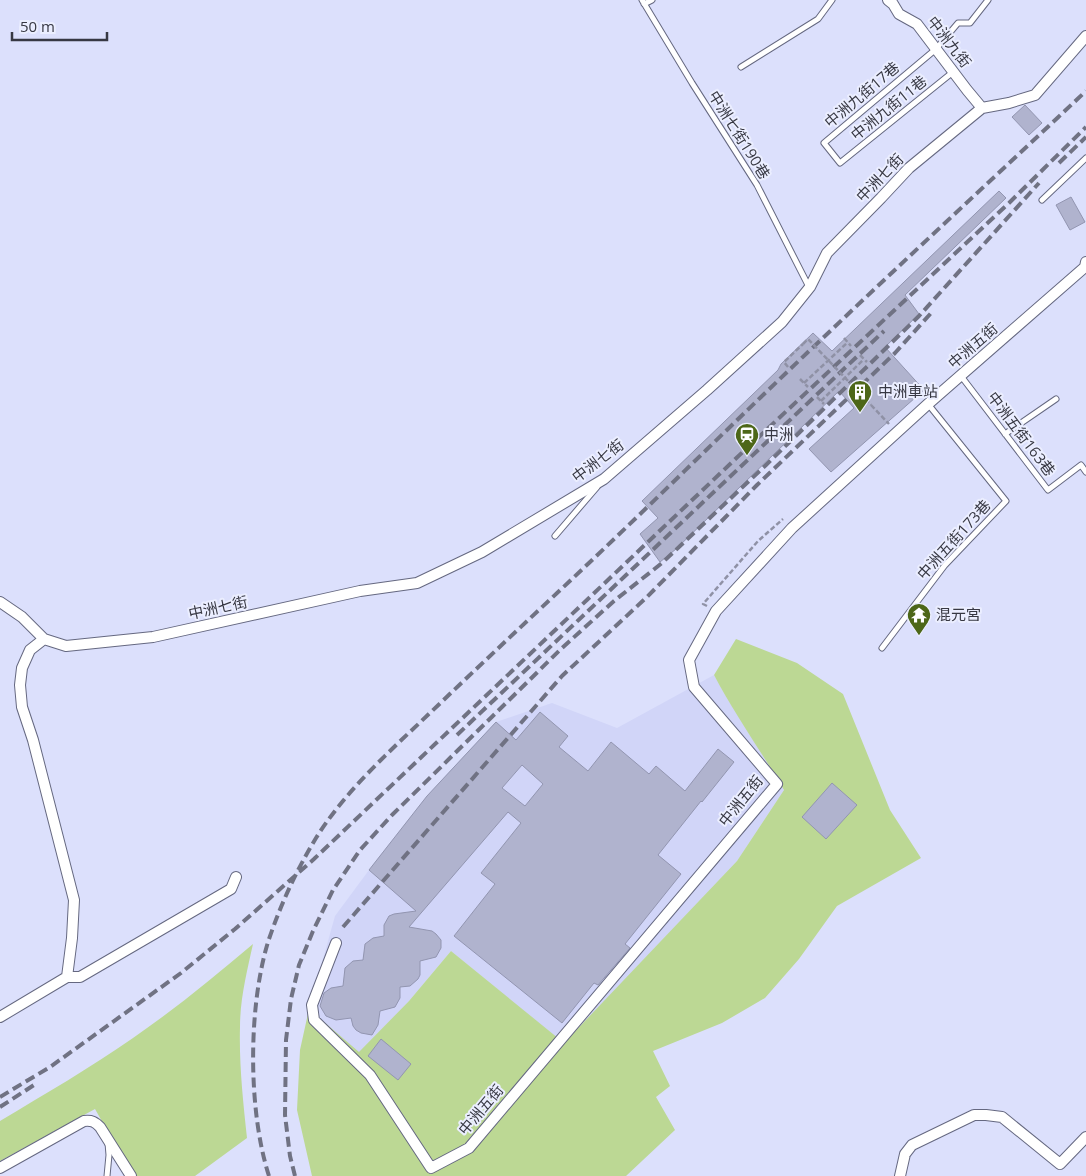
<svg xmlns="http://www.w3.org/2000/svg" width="1086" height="1176" font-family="'Open Sans','Noto Sans TC',sans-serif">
	<rect width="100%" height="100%" fill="#dce0fc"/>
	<path fill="#d1d5f8" d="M714 675 728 700 755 740 784 790 737 861 564 1044 451 951 409 1001 359 1053 309 1009 335 916 369 870 427 796 496 722 552 703 617 728Z"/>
	<path fill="#bcd894" d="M736 639 797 663 843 694 890 810 921 858 837 906 799 959 765 998 722 1023 653 1051 670 1086 656 1097 675 1130 626 1176H312L297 1110 300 1050 309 1009 359 1052 409 1001 451 951 564 1043 737 861 784 790C761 751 735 715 714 675Z
		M253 944C247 971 240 999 240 1027 239 1064 243 1101 247 1138L195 1176H133L95 1109 0 1161V1121C45 1094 90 1068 133 1038 175 1009 214 977 253 944Z"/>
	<path fill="#b0b3ce" stroke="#9295b0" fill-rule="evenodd" d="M1025 105 1042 123 1029 135 1012 117Z
		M999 191 1006 198 905 295 919 314 885 347 924 390 831 472 809 449 854 408 839 391 676 549 660 562 640 534 658 518 642 501 778 370 781 364 813 333 832 351Z
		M1071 197 1085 222 1070 230 1056 205Z
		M540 712 568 736 559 747 588 771 611 742 649 774 656 766 685 791 718 749 734 762 702 802 701 801 658 855 681 874 625 944 630 948 598 985 594 983 562 1023 454 936 495 884 481 873 521 823 508 812 409 927 432 931 436 934 441 940V948L436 957 420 961V975L418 979 410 986 400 987V998L395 1007 380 1011 378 1025 372 1035 361 1033 356 1030 353 1026 351 1018 336 1020 326 1016 320 1006 324 993 331 988 343 986 345 968 353 961 363 960 365 944 373 938 384 936V925L389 916 394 914 416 911 369 870 427 796 496 722 516 740ZM522 765 543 784 525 806 502 788Z
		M832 783 857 805 826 839 802 817Z
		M381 1039 411 1064 398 1080 368 1056Z"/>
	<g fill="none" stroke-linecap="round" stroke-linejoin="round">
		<g stroke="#656880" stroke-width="7">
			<path id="lane" d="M642 0 692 83 757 185 809 287
				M644 4 652 0
				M741 67 818 19 832 0
				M953 72 840 163 824 143 936 49 958 23H970L988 0
				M1042 200 1086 158
				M961 376 1048 490 1081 465 1086 472
				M1005 434 1056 399
				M555 536 597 487
				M882 648 945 565 1006 501 928 404
				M107 1176 109 1155 108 1143"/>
		</g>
		<g stroke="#656880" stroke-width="12">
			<path id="street" d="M888 0 893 4 899 14 917 24 967 90 982 108
				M0 602 22 617 44 639 66 646 153 637 360 591 417 583 482 552 604 479 707 390 782 322 810 287 827 253 881 198 909 168 982 108 1009 103 1035 95 1086 36
				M336 943 312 1005 314 1020 370 1075 431 1168 469 1148 777 784 694 687 689 660 716 611 792 528 928 404 1085 267 1086 262
				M67 977H80L231 889 236 877
				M0 1017 67 977 72 938 74 900 33 740 22 707 20 685 22 668 30 650 44 639
				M0 1168 84 1121C92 1120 95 1122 100 1127L131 1176
				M900 1176 905 1154 912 1145 974 1115H986L1002 1117 1060 1164 1086 1137"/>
		</g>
		<path stroke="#8f91a5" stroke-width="2.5" stroke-dasharray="5 2.5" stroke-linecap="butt" d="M844 338 851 346
			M860 355 867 362
			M788 367 784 362 803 344
			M800 379 808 387
			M804 383 848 342
			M817 397 824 404
			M821 401 864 359
			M871 405 889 424
			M707 606 703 604 758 541 783 519"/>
		<use href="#lane" stroke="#fff" stroke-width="5"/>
		<use href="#street" stroke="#fff" stroke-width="10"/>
		<path stroke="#707283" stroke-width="4" stroke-dasharray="10 5" stroke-linecap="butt" d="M1059 163 1086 137
			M457 735 884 331
			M343 927 562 676 647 597 757 485 895 353 932 312
			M0 1097 50 1067 181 973 235 929 314 859 748 447 1009 203 1086 127
			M0 1107 34 1085
			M269 1176C248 1111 248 1008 268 942 280 906 296 871 316 838 346 790 390 751 431 712 478 667 525 623 572 579 657 499 740 416 825 336 911 254 999 173 1086 91
			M295 1176 290 1156 285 1115 286 1040 291 999 299 965 313 931 333 890 360 850 392 815 562 648 614 601 662 563 766 465 919 316 1039 183"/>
		<path stroke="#8f91a5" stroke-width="2.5" stroke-dasharray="5 2.5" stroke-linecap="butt" d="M803 344 808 339 871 405"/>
	</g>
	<defs>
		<g id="building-pin" transform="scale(1.25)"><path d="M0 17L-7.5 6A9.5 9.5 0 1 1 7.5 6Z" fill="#4d6718" stroke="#ebeeff"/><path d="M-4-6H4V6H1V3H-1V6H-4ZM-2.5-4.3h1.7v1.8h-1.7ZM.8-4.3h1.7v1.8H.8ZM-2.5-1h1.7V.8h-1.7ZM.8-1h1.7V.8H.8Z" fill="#fff"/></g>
		<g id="station-pin" transform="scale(1.25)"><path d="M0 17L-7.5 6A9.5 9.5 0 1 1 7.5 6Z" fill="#4d6718" stroke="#ebeeff"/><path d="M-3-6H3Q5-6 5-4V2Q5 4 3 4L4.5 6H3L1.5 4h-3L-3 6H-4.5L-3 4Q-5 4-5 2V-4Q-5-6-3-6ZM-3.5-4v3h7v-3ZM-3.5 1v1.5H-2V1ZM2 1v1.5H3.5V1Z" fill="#fff"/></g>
		<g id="temple-pin" transform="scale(1.25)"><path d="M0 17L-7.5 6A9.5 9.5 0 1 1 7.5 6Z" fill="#4d6718" stroke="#ebeeff"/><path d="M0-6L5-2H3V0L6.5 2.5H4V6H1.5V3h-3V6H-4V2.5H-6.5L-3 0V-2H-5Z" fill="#fff"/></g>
	</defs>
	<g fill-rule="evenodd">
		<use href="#building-pin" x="860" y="392"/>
		<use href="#station-pin" x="747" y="435"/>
		<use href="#temple-pin" x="919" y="615"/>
	</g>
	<g text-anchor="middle" stroke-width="4" stroke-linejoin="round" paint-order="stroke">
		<g font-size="15" fill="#373843" stroke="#ebeeff">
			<text transform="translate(949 42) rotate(52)" y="5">中洲九街</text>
			<text transform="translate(862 95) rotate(-40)" y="5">中洲九街17巷</text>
			<text transform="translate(889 108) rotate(-39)" y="5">中洲九街11巷</text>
			<text transform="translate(739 135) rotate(58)" y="5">中洲七街190巷</text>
			<text transform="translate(880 178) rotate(-46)" y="5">中洲七街</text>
			<text transform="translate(973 346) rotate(-41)" y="5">中洲五街</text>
			<text transform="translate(1021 434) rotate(53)" y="5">中洲五街163巷</text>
			<text transform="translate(598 461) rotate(-37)" y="5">中洲七街</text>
			<text transform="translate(954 540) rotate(-48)" y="5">中洲五街173巷</text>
			<text transform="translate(218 608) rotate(-12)" y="5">中洲七街</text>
			<text transform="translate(741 801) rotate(-51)" y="5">中洲五街</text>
			<text transform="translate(481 1110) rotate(-50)" y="5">中洲五街</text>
		</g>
		<g font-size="15" fill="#373843" stroke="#ebeeff" text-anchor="start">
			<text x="878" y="397">中洲車站</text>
			<text x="764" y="440">中洲</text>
			<text x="936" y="620">混元宮</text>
		</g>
	</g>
	<path d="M12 32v8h95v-8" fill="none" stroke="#373843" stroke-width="2.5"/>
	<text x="20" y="32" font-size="15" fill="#373843" stroke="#ebeeff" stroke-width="4" paint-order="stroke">50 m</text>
</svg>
